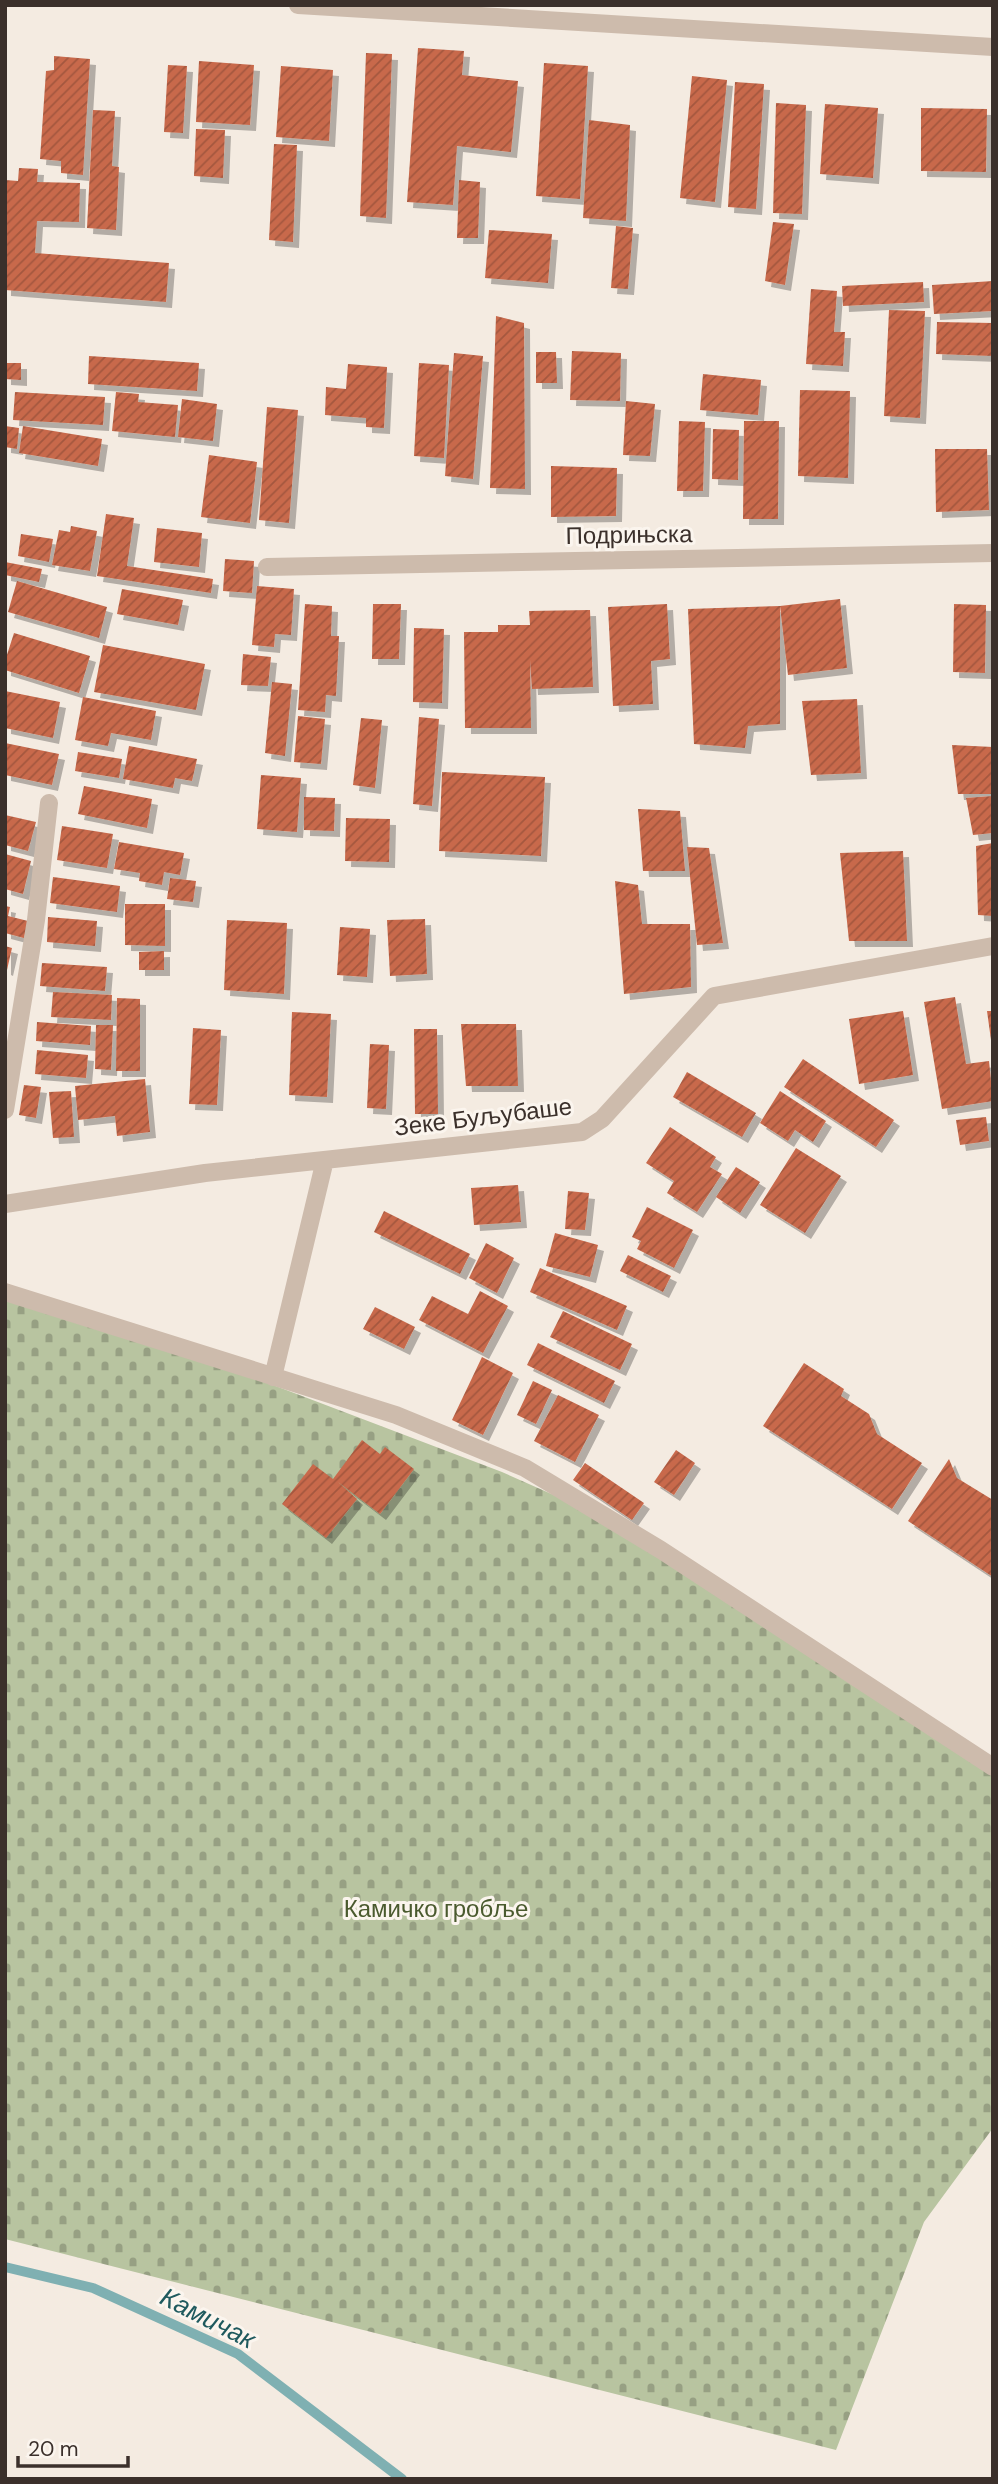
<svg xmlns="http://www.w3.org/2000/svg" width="998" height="2484" font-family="'DM Sans',sans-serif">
	<defs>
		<pattern id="cemetery-stones" width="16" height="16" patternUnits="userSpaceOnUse" patternTransform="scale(1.75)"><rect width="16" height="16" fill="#b8c4a0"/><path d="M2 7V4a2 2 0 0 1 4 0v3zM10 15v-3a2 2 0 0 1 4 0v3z" fill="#97a083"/></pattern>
		<pattern id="building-hatch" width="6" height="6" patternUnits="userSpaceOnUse" patternTransform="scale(1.75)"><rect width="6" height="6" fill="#c8694b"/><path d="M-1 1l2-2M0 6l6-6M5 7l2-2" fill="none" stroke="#a4573f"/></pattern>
		<filter id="shadow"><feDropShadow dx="6" dy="6" stdDeviation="0" flood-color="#0004"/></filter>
	</defs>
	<rect width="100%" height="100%" fill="#f4ebe1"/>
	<path fill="url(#cemetery-stones)" d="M5 1283 502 1472 660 1542 993 1775V2128L924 2222 836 2450 5 2239Z"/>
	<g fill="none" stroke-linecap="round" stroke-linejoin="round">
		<path stroke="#7fb0b2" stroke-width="10" d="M5 2267 93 2288 238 2354 402 2479"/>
	</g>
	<path fill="url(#building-hatch)" filter="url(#shadow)" d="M418 48 464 51 462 75 518 81 511 152 457 146 453 205 407 202Z
		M366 53 392 54 386 218 360 216Z
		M54 56 90 59 83 175 61 173V161L40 159 46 71 54 70Z
		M199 61 254 65 250 125 196 122Z
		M544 63 588 66 580 199 536 196Z
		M168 65 187 66 183 133 164 132Z
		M281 66 333 70 329 141 276 137Z
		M692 76 727 80 715 202 680 198Z
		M735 82 764 84 756 209 728 207Z
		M776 103 806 105 802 214 773 213Z
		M825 104 878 108 873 178 820 174Z
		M921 108 987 109 986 172 921 171Z
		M93 110 115 111 112 166 119 167 116 230 87 228Z
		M589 120 630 125 626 221 583 218Z
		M196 129 225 130 223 178 194 176Z
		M274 144 297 145 293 242 269 240Z
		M19 168 38 169 37 182 80 183 79 222 37 221 35 253 169 263 166 302 5 290V180L18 181Z
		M459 180 480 182 478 238H457Z
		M773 222 794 224 785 285 765 281Z
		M616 226 633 228 628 289 611 288Z
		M489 230 552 234 548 283 485 278Z
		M993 281V311L934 314 932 285Z
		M923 282 924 302 843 306 842 286Z
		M811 289 837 291 834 332H845L843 366 806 364Z
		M889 310 925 311 920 418 884 416Z
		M496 316 524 323 525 489 490 488Z
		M937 322 993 323V356L936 354Z
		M572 351 621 353 620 401 570 400Z
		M536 352H556L557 383H536Z
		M454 353 483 356 473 479 445 476Z
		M89 356 199 363 197 391 88 384Z
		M5 363H21V380L5 379Z
		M419 363 449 365 444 458 414 456Z
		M348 364 387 367 384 428 366 427V418L325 415 326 387 346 389Z
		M703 374 761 380 758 415 700 410Z
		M800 390 850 391 848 478 798 476Z
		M15 392 105 397 103 425 13 420Z
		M116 392 139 394 138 402 178 405 175 437 112 431Z
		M182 399 217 404 213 441 178 437Z
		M626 401 655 404 650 456 623 455Z
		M267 407 298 410 289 523 259 520Z
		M679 421 705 422 703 491H677Z
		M744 421H779L778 519H743Z
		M5 426 19 428 17 449 5 447Z
		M23 426 102 439 98 466 19 453Z
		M713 429 739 430 738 480 712 479Z
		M935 449H987L989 510 936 512Z
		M209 455 257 462 250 523 201 517Z
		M551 466 617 468 616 516 551 517Z
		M106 514 134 518 127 566 213 579 211 593 97 576Z
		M71 526 97 531 90 571 52 565 59 530 70 532Z
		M157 528 202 533 199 567 154 562Z
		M21 534 53 539 49 562 18 556Z
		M225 559 254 561 252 593 223 591Z
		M5 562 42 569 39 582 5 575Z
		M17 581 107 607 99 638 8 612Z
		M257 586 294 589 291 635 275 634 274 647 252 645Z
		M122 589 183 600 178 625 117 614Z
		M840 599 847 668 788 675 780 606Z
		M305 604 332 606 331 636H339L336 696 326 695 325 712 298 710Z
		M373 604H401L399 659H372Z
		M667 604 670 659 651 661 653 704 613 706 608 607Z
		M954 604 986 605 985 673 953 672Z
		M780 606V724L748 726 745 748 694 744 688 609Z
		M590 610 593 687 532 689 530 660 531 728H465L464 632H498V625H530L529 611Z
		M414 628 444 629 442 703 413 702Z
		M14 633 90 656 79 693 5 670V661Z
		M103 645 205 664 196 710 94 692Z
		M243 654 271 657 268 686 241 685Z
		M272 682 292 684 285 756 265 753Z
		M5 691 60 702 53 738 5 728Z
		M83 697 156 711 151 740 111 733 108 746 75 740Z
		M857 699 861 773 811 775 802 701Z
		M298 716 325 719 321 764 294 762Z
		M419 717 439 719 432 806 413 804Z
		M361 718 382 720 375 788 353 785Z
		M5 743 59 754 52 785 5 775Z
		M952 745 993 747V794H958Z
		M129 746 197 759 192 781 175 778 173 788 123 779Z
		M78 752 122 759 119 778 75 771Z
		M442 772 545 777 541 856 439 851Z
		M261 775 301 778 297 832 257 829Z
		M84 786 152 799 147 828 78 814Z
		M993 796V833L973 835 966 798Z
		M304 797 335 798 334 831 304 830Z
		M638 809 680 811 685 871H643Z
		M5 815 36 822 28 851 5 845Z
		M346 818 390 819 389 862 345 861Z
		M62 826 113 834 107 868 57 860Z
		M119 842 184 853 180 875 164 872 162 885 139 881 140 873 114 869Z
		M993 843V916L978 915 976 846Z
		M687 847 709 848 723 943 697 945Z
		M903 851 907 941H849L840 853Z
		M5 854 31 861 23 894 5 889Z
		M53 877 120 886 117 912 50 903Z
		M170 878 196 881 193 902 167 899Z
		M615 881 638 885 642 924H690L691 987 624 994Z
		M125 904H165V946L125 945Z
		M5 906 10 907 8 916 28 921 24 938 5 933Z
		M48 917 97 921 95 946 47 942Z
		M425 919 427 974 390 976 387 920Z
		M227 920 287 923 284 994 224 990Z
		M340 927 370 929 367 977 337 975Z
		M5 946 12 948 7 970 5 969Z
		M164 951V970H139V952Z
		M42 963 107 967 105 991 40 986Z
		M53 992 112 995 111 1020 51 1017Z
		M955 997 966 1064 989 1061 993 1101 942 1109 924 1002Z
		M117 998 140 999V1071H116Z
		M903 1011 913 1075 859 1084 849 1019Z
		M987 1011H993V1040H991Z
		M292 1012 331 1014 327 1097 289 1095Z
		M37 1022 91 1026 90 1045 36 1041Z
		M461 1024H516L518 1086H466Z
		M96 1025H113L111 1070 95 1069Z
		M193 1028 221 1030 217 1105 189 1104Z
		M414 1029H437L438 1114H415Z
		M370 1044 389 1045 386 1109 367 1108Z
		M37 1050 88 1055 86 1078 35 1074Z
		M803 1059 894 1120 876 1147 784 1087Z
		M687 1072 756 1113 742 1137 673 1097Z
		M145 1079 150 1132 117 1136 115 1116 78 1120 75 1086Z
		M24 1085 41 1087 36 1118 19 1115Z
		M71 1091 74 1137 53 1138 49 1092Z
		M780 1091 826 1121 813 1142 795 1130 788 1141 760 1123Z
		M986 1117 989 1141 960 1145 956 1120Z
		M670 1127 716 1157 710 1167 722 1174 697 1212 667 1193 674 1181 646 1163Z
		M796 1148 841 1176 805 1233 760 1205Z
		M736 1167 760 1182 740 1213 716 1197Z
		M518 1185 521 1222 474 1225 471 1188Z
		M568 1191 589 1193 585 1230 565 1229Z
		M647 1207 693 1230 674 1268 637 1249 641 1241 632 1237Z
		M384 1211 470 1254 460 1274 374 1232Z
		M555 1233 598 1245 590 1277 546 1266Z
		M486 1243 514 1258 497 1293 469 1278Z
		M628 1255 671 1276 663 1292 620 1271Z
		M540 1268 627 1306 617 1330 530 1292Z
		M480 1291 508 1306 483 1353 419 1320 432 1296 468 1314Z
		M375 1307 415 1327 404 1349 363 1329Z
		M563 1311 632 1344 620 1370 550 1337Z
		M538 1343 615 1381 604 1403 527 1365Z
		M482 1357 513 1373 483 1435 452 1420Z
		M804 1363 844 1389 841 1396 869 1414 877 1434 922 1463 892 1509 763 1426Z
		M533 1381 552 1390 536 1424 517 1415Z
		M558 1395 599 1415 575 1462 534 1441Z
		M362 1440 380 1454 385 1447 414 1469 380 1514 338 1482 357 1499 326 1538 282 1504 313 1464 333 1479Z
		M676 1450 695 1463 674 1495 654 1482Z
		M949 1459 957 1478 993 1500V1577L908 1521Z
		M585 1463 644 1503 632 1520 573 1480Z"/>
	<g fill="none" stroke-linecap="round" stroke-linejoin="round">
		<path stroke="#cdbbac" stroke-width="18" d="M298 5 993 47
			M267 567 993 553
			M5 1110 36 920 49 803
			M5 1204 205 1173 582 1132 602 1119 714 996 993 946
			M5 1292 396 1415 525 1468 661 1550 993 1767
			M273 1377 325 1160"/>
	</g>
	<g text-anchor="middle" stroke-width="6" stroke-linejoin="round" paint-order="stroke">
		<g font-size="24" fill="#3b302b" stroke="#fbf5ee">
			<text transform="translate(629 535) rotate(-1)" y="8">Подрињска</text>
			<text transform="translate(483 1117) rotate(-7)" y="8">Зеке Буљубаше</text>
		</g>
		<g font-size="24" fill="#4a5a2e" stroke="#fbf5ee">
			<text x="436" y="1917">Камичко гробље</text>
		</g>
		<g font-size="26" font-style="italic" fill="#1f5a5e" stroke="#fbf5ee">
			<text transform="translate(208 2318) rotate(27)" y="9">Камичак</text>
		</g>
	</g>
	<rect width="998" height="2484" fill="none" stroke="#3b302b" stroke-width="14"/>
	<path d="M18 2456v10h110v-10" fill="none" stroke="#3b302b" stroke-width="3.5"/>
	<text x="28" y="2456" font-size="21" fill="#3b302b" stroke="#fbf5ee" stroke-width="5" paint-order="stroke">20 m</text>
</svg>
